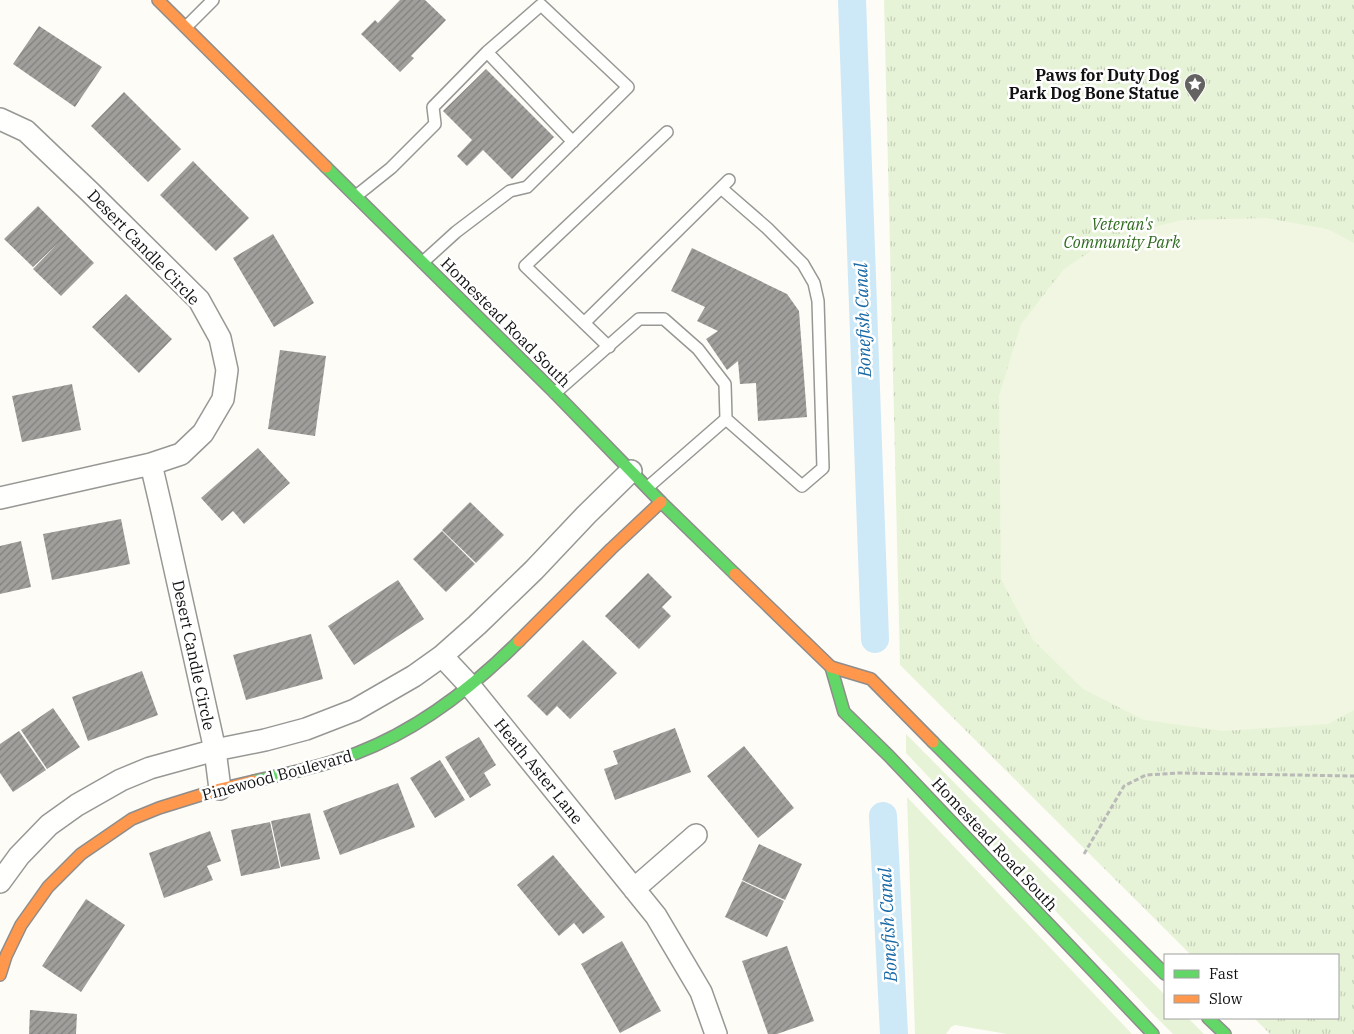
<svg xmlns="http://www.w3.org/2000/svg" width="1354" height="1034" font-family="'IBM Plex Serif',serif">
	<defs>
		<pattern id="park-tufts" width="24" height="20" patternUnits="userSpaceOnUse" patternTransform="scale(1.25)"><rect width="24" height="20" fill="#e7f3d7"/><path d="M3 7l-1-3M5 7V3M7 7l1-3M15 17l-1-3M17 17v-4M19 17l1-3" fill="none" stroke="#c5cfb8"/></pattern>
		<pattern id="building-hatch" width="6" height="6" patternUnits="userSpaceOnUse" patternTransform="scale(1.25)"><rect width="6" height="6" fill="#a19f9c"/><path d="M-1 1l2-2M0 6l6-6M5 7l2-2" fill="none" stroke="#82807e"/></pattern>
	</defs>
	<rect width="100%" height="100%" fill="#fdfcf7"/>
	<path fill="#e7f3d7" d="M906 734 1165 995V1018H1188L1204 1034H1173L1154 1015 906 753Z
		M907 797 1132 1034H1007L955 1025 951 1027 946 1034H915Z"/>
	<path fill="url(#park-tufts)" d="M884 0H1354V1034H1270L1254 1018H1338V955H1191L900 665Z"/>
	<path fill="#f0f6e1" d="M1266 218 1328 229 1354 243V710L1328 724 1224 731 1144 720 1083 689 1033 640 1001 579 999 396 1021 324 1064 269 1110 238 1182 220Z"/>
	<g fill="none" stroke-linecap="round" stroke-linejoin="round">
		<path stroke="#cde8f7" stroke-width="28" d="M852 0 875 639
			M883 816 894 1034"/>
	</g>
	<path fill="url(#building-hatch)" d="M400 0H425L446 20 411 56 414 58 400 72 361 34 375 20 378 23Z
		M39 26 102 67 75 107 13 64Z
		M486 69 554 137 512 179 483 150 467 166 457 156 472 140 443 111Z
		M124 92 181 149 148 182 91 126Z
		M193 161 249 218 216 251 160 195Z
		M38 206 94 263 61 296 33 269 58 243 33 267 4 239Z
		M273 234 314 303 274 327 233 258Z
		M692 248 787 294 799 311 807 417 758 421 756 383 740 384 738 361 727 370 706 339 718 331 697 321 705 307 671 291Z
		M126 294 172 339 139 373 92 327Z
		M280 350 326 356 315 436 268 429Z
		M72 384 81 430 22 442 12 396Z
		M258 448 290 483 244 524 233 511 222 521 201 498Z
		M470 502 504 535 476 563 442 530Z
		M121 519 130 564 52 580 43 534Z
		M442 531 475 564 446 592 413 559Z
		M21 541 31 587 0 594V546Z
		M648 573 672 597 662 607 671 616 639 649 605 616Z
		M398 580 424 619 354 665 328 626Z
		M311 634 323 679 246 700 233 655Z
		M583 640 617 673 570 719 557 706 547 716 527 696Z
		M142 671 158 715 88 741 72 697Z
		M53 708 80 747 47 769 21 730Z
		M675 728 691 772 615 800 604 769 618 764 613 751Z
		M19 731 46 770 13 792 0 773V744Z
		M479 737 496 765 484 773 491 785 470 798 445 757Z
		M744 746 794 808 758 838 707 776Z
		M440 760 465 800 435 818 410 778Z
		M398 783 415 827 340 855 323 811Z
		M310 813 320 859 281 867 271 821Z
		M270 822 280 868 241 876 231 830Z
		M210 831 221 861 207 866 213 880 164 898 149 853Z
		M759 844 802 864 785 900 742 880Z
		M553 855 605 917 583 934 574 923 559 936 517 885Z
		M742 881 784 901 767 937 725 917Z
		M86 899 125 925 81 992 42 966Z
		M622 941 661 1011 620 1033 581 964Z
		M787 946 814 1021 777 1034H768L742 961Z
		M30 1010 77 1014 76 1034H29Z"/>
	<g fill="none" stroke-linecap="round" stroke-linejoin="round">
		<g stroke="#979795" stroke-width="14">
			<path id="lane" d="M186 27 213 0
				M487 52 573 142
				M721 188 767 228 803 264 814 283 818 301 823 468 802 486 726 419
				M356 196 391 168 435 124 433 107 487 52 541 5 628 87 527 187 510 191 456 232 423 262
				M584 323 729 180
				M609 347 525 266 667 132
				M555 393 639 319H664L698 349 725 384 726 419 648 487"/>
		</g>
		<g stroke="#979795" stroke-width="24">
			<path id="street" d="M0 119 26 131 90 192 199 300 220 338 227 370 223 399 203 433 181 454 151 464 0 498
				M151 464 162 511 215 750 220 789
				M442 656 470 686 656 916 701 992 716 1034
				M0 882 19 856 49 825 77 805 121 780 150 768 215 750 265 740 306 729 355 710 414 676 442 656 477 625 534 570 586 515 631 471
				M634 889 696 835"/>
		</g>
		<g stroke="#8e8d8b" stroke-width="14">
			<path id="fast" d="M326 167 555 393 661 502 735 574
				M831 667 844 712 889 756 1153 1034
				M933 742 1165 974
				M254 781C289 773 324 766 357 753 417 730 473 687 519 641
				M1208 1018 1225 1034"/>
		</g>
		<g stroke="#8e8d8b" stroke-width="14">
			<path id="slow" d="M158 0 326 167
				M735 574 831 667 871 679 933 742
				M519 641 611 549 661 502
				M0 975 6 956 21 925 48 887 81 854 132 819 159 808 220 789 254 781"/>
		</g>
		<path stroke="#b9b9b8" stroke-width="3" stroke-dasharray="5 2.5" stroke-linecap="butt" d="M1084 854 1124 786 1146 775 1179 773 1354 776"/>
		<use href="#lane" stroke="#fffffe" stroke-width="11"/>
		<use href="#street" stroke="#fffffe" stroke-width="21"/>
		<use href="#fast" stroke="#63d668" stroke-width="11"/>
		<use href="#slow" stroke="#ff974d" stroke-width="11"/>
	</g>
	<defs>
		<g id="sight-pin" transform="scale(1.125)"><path d="M0 17L-7.5 6A9.5 9.5 0 1 1 7.5 6Z" fill="#646362" stroke="#fff"/><path d="M0-6L1.8-2.2L6-1.7L2.9 1.2L3.7 5.4L0 3.3L-3.7 5.4L-2.9 1.2L-6-1.7L-1.8-2.2Z" fill="#fff"/></g>
	</defs>
	<g fill-rule="evenodd">
		<use href="#sight-pin" x="1195" y="84"/>
	</g>
	<g text-anchor="middle" stroke-width="5" stroke-linejoin="round" paint-order="stroke">
		<g font-size="16" font-weight="bold" fill="#111" stroke="#fff" text-anchor="end">
			<text x="1179" y="81">Paws for Duty Dog<tspan x="1179" dy="18">Park Dog Bone Statue</tspan></text>
		</g>
		<g font-size="16" font-style="italic" fill="#2f6b1f" stroke="#fff">
			<text x="1122" y="230">Veteran's<tspan x="1122" dy="18">Community Park</tspan></text>
		</g>
		<g font-size="16" fill="#111" stroke="#fff">
			<text transform="translate(144 247) rotate(46)" y="6">Desert Candle Circle</text>
			<text transform="translate(506 322) rotate(45)" y="6">Homestead Road South</text>
			<text transform="translate(194 655) rotate(78)" y="6">Desert Candle Circle</text>
			<text transform="translate(539 771) rotate(51)" y="6">Heath Aster Lane</text>
			<text transform="translate(277 775) rotate(-15)" y="6">Pinewood Boulevard</text>
			<text transform="translate(995 844) rotate(47)" y="6">Homestead Road South</text>
		</g>
		<g font-size="18" font-style="italic" fill="#1768a6" stroke="#fff">
			<text transform="translate(863 320) rotate(-92)" y="6">Bonefish Canal</text>
			<text transform="translate(888 925) rotate(-93)" y="6">Bonefish Canal</text>
		</g>
	</g>
	<rect x="1164" y="954" width="175" height="65" fill="#ffffff" stroke="#a0a0a0"/>
	<rect x="1174" y="970" width="25" height="8" fill="#63d668" stroke="#a0a0a0"/>
	<text x="1209" y="979" font-size="15" fill="#111111">Fast</text>
	<rect x="1174" y="995" width="25" height="8" fill="#ff974d" stroke="#a0a0a0"/>
	<text x="1209" y="1004" font-size="15" fill="#111111">Slow</text>
</svg>
